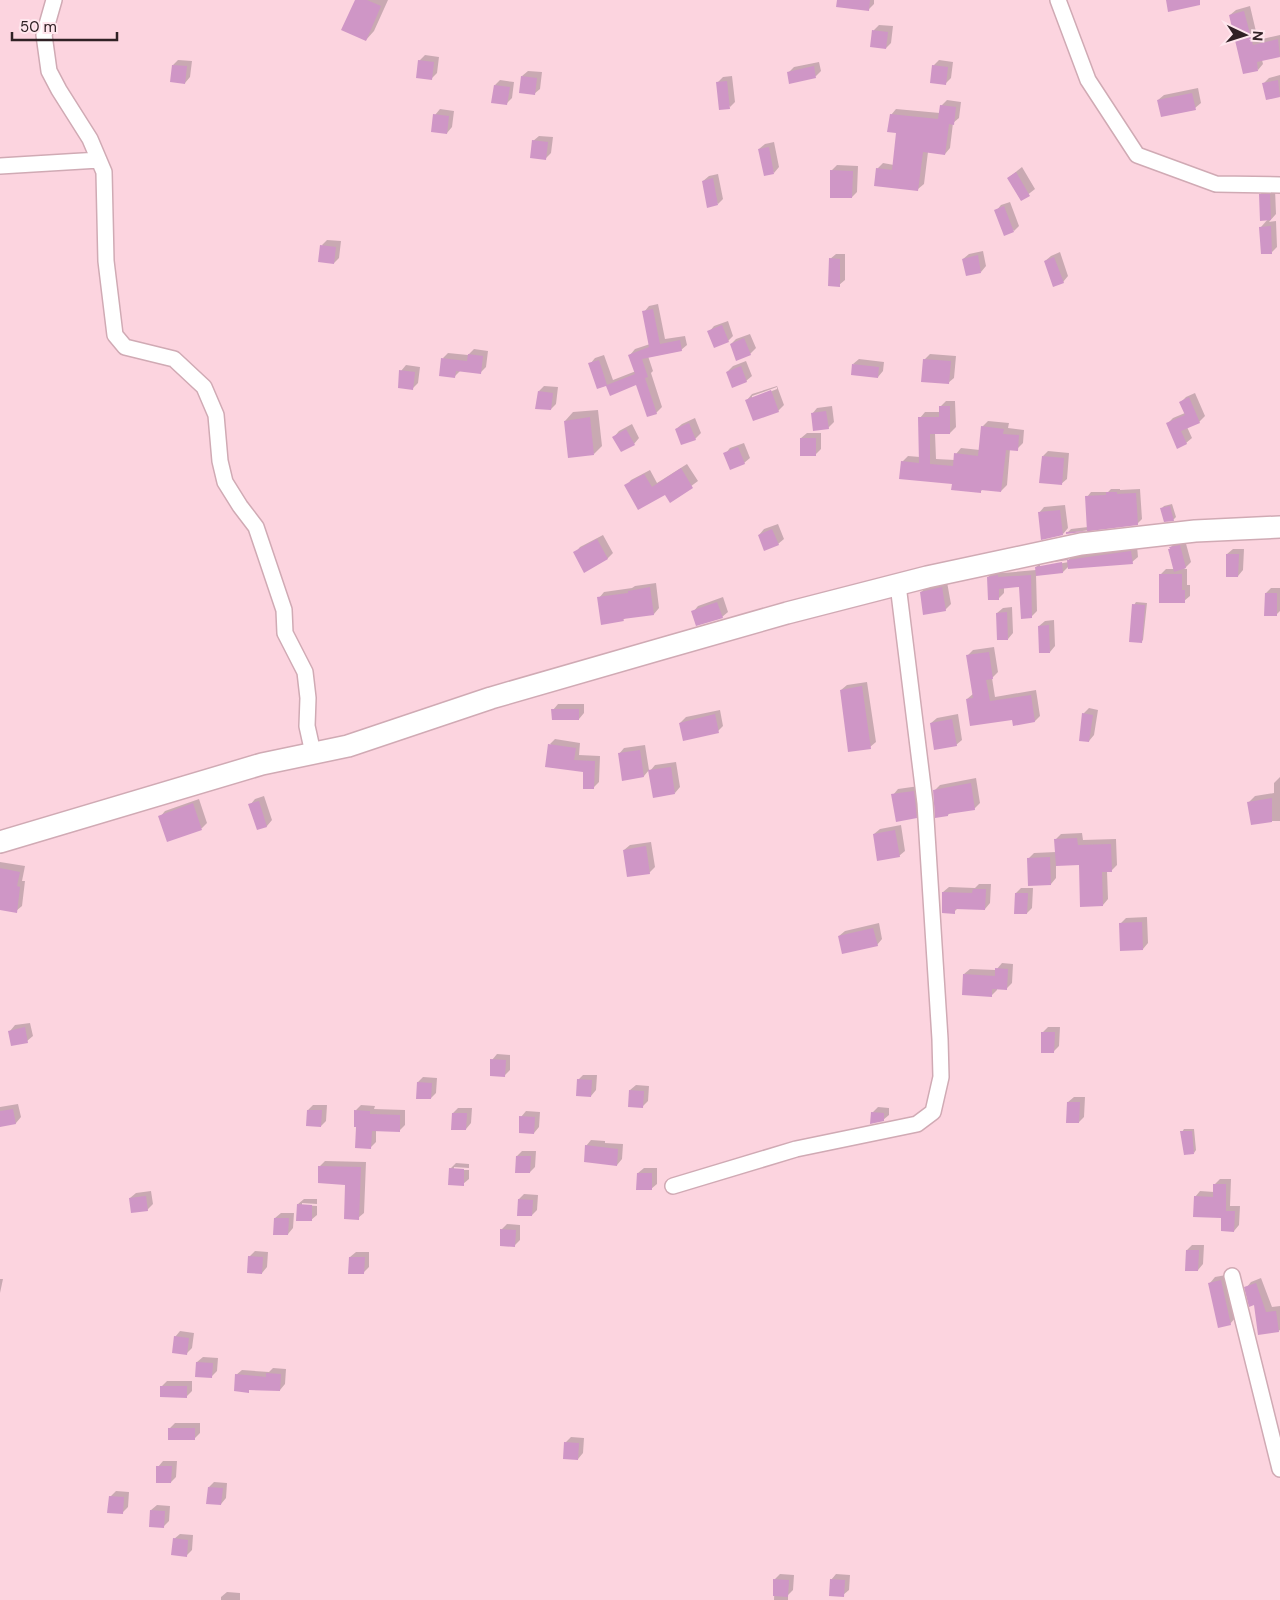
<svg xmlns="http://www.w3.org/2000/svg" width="1280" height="1600" font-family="'DM Sans',sans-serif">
	<rect width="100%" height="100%" fill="#fcd4df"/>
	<path fill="#0003" fill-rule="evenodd" d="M356 0H388L374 31 366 40Z
		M855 0H874V4L868 10Z
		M1250 6 1258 40 1280 35V56L1262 60 1263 64 1258 70 1230 15 1236 10Z
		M879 25 893 26 891 43 886 48 872 46 874 30Z
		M425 55 439 57 437 73 431 79 419 61Z
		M178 60 192 61 190 77 185 83 173 65Z
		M939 60 953 62 951 78 945 84 933 66Z
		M819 62 821 71 816 76 788 73 794 67Z
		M528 71 542 72 540 89 534 94 522 76Z
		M1280 75V96L1267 99 1264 83 1269 78Z
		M732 76 735 102 730 107 717 83 723 77Z
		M500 80 514 82 512 98 507 103 495 85Z
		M1198 88 1201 103 1195 108 1158 100 1164 95Z
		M947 100 961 102 959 118 953 123 950 148 945 154 928 152 924 184 918 189 877 169 883 163 894 165 898 132 891 115 896 109 940 113 941 106Z
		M440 109 454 111 452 127 447 133 435 115Z
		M539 136 553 137 551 153 545 159 533 141Z
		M774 142 779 167 774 173 759 149 765 144Z
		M837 165 858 166 857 192 852 197 831 171Z
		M1022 167 1035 189 1021 200 1008 178Z
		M718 174 723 199 718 204 703 181 709 176Z
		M1265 189H1275L1276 214 1269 222 1276 221 1277 247 1272 252 1261 227 1268 219 1260 195Z
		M1010 202 1019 226 1014 231 996 211 1001 205Z
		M327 240 341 241 339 258 334 263 322 245Z
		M983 251 986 266 981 272 963 259 969 254Z
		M1060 252 1068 276 1063 282 1045 261 1051 256Z
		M836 254H845V280L839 285 830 259Z
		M658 304 665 339 685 336 687 345 681 350 648 356 653 371 651 373 662 407 656 413 637 384 611 394 607 385 598 388 590 364 595 358 604 355 613 380 636 371 630 355 635 349 650 344 644 312 649 306Z
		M728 321 733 336 728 341 709 332 714 326Z
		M750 334 756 348 750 354 731 344 736 339Z
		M474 349 488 351 486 367 481 372 461 370 455 376 443 358 448 353 468 355Z
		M930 354 956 356 954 378 948 383 924 360Z
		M859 359 884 362 883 371 878 377 853 364Z
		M746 361 752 376 746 381 727 372 733 366Z
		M406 365 420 367 418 383 413 388 401 371Z
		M544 386 558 387 556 404 551 409 539 391Z
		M777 386 784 405 778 411 747 400 752 394ZM777 387V389L752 399V396Z
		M1195 393 1205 416 1199 422 1187 427 1192 438 1186 443 1167 424 1173 418 1185 413 1181 402 1186 397Z
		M946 401H955L956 427 950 433H935L936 459 955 460 956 454 961 448 980 450 982 427 988 421 1009 423 1008 428 1024 430 1023 443 1017 449H1010L1007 485 1001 491 983 489 980 492 953 483 902 462 908 456 920 457V418L925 412H940V407Z
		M832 406 834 422 828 428 812 414 817 408Z
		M598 410 602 446 594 454 565 421 573 412Z
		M695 418 701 433 695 439 676 429 682 424Z
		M632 424 639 438 634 444 614 437 619 431Z
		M807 433H821V449L815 455 801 438Z
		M744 443 750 458 744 463 725 454 730 448Z
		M1048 451 1069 453 1067 479 1061 484 1043 456Z
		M687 464 698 481 671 501 666 493 626 486 631 480 650 470 657 483Z
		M1111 489H1120V490L1140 489 1142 519 1137 524 1067 533 1071 529 1088 527 1087 497 1091 492H1108Z
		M1172 504 1176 517 1173 520 1162 508 1164 506Z
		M1065 505 1068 528 1063 534 1039 513 1044 507Z
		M778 524 784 539 778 544 759 535 764 529Z
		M603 535 613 553 608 558 585 571 575 553 580 547Z
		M1185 540 1191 562 1184 569H1187V585H1190V596L1184 601 1161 574 1166 569H1175L1171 547 1176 541Z
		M1137 546 1138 557 1132 562 1069 566 1063 572 1036 574 1037 611 1031 617 1021 586 1004 587V593L998 599 988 577 994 572 1003 570V573L1036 570V567L1042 562 1067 557 1068 560 1040 564V567L1069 562 1068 560 1074 555Z
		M1233 549H1244L1243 570 1238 576 1227 554Z
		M947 582 951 604 945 610 921 592 927 587Z
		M656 583 659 608 654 614 626 617 623 620 599 598 604 592 632 588 635 586Z
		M1271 588H1280V611L1276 615 1266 593Z
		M723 597 728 612 722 617 693 612 698 606Z
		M1136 602 1147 603 1143 640 1141 642 1134 605Z
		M1012 607 1013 633 1008 639 997 613 1003 608Z
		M1054 620 1055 646 1050 652 1039 626 1045 621Z
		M994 647 998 672 992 678 995 697 1036 690 1040 716 1035 721 1014 724 1013 718 967 699 973 694 967 656 973 650Z
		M867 682 876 742 870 747 841 690 847 685Z
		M558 704H584V713L579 719 553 710Z
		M1089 708 1098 710 1094 735 1089 741 1083 714Z
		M720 710 723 726 718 731 680 723 686 717Z
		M958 714 962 740 956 745 931 723 937 718Z
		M555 739 580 743 579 755 600 756 599 782 593 788 585 771 550 744Z
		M645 745 649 770 644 776 623 779 619 754 624 748Z
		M676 762 680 787 675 793 650 771 655 765Z
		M1280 777V821H1272L1248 803 1255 796 1274 793V783Z
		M976 778 980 803 974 809 950 813 948 815 934 791 940 785Z
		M919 786 922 812 916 817 893 795 898 789Z
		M264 796 272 820 267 826 258 829 250 805 255 799Z
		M199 799 207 823 202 828 168 841 160 817 165 811Z
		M901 825 905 851 899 856 874 834 880 829Z
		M1082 833 1083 840 1116 839 1117 865 1112 870 1107 871 1108 899 1103 905 1080 864 1056 865V878L1051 884 1028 859 1034 853 1056 852V839L1061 834Z
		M651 842 655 867 649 873 624 850 630 845Z
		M0 862 25 866 22 881H25L22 906 16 911 0 908Z
		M979 884H991L990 903 985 909 958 908 954 912 943 892 949 887 975 888Z
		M1021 888H1033L1032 908 1027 913 1016 893Z
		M1147 917 1148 943 1143 949 1120 924 1126 918Z
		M879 923 882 939 877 945 839 936 845 931Z
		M1002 963 1013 964 1012 983 1007 988H997V990L991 996 964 974 970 969 996 970Z
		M30 1023 33 1036 27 1041 10 1031 15 1025Z
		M1048 1027H1060L1059 1046 1053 1052 1043 1032Z
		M497 1054 510 1055V1070L504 1076 492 1060Z
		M583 1075H597L596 1090 591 1096 578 1080Z
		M423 1077 437 1078 436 1093 431 1098 418 1082Z
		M636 1085 649 1086 648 1101 643 1106 630 1090Z
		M1074 1097H1085L1084 1117 1079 1122 1068 1102Z
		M18 1104 21 1117 16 1123 0 1126V1107Z
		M313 1105H327L326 1121 321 1126 308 1110Z
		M361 1105 375 1106 374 1109 405 1110V1125L399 1131 376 1130V1142L370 1148 356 1110Z
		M878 1107 889 1108V1115L883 1120 872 1113Z
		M458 1108H472L471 1123 466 1129 453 1113Z
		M526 1111 540 1112 539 1127 534 1133 521 1117Z
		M1184 1129H1194L1196 1150 1194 1153 1182 1132Z
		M591 1140 605 1141V1143L623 1144 622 1159 617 1165 586 1146Z
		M522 1151H536L535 1167 530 1172 517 1156Z
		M325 1161 366 1162 364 1213 358 1218 346 1184 320 1166Z
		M456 1163 469 1164V1168L454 1167V1170H469V1179L463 1184 450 1169Z
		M644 1168H657V1184L651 1189 638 1173Z
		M1220 1179H1231L1230 1206H1240L1239 1225 1234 1231 1223 1217 1195 1197 1200 1191 1214 1192 1215 1184Z
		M151 1191 153 1204 147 1210 130 1198 136 1193Z
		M524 1194 538 1195 537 1210 532 1215 519 1199Z
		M304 1199H317V1204L302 1203V1205L317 1206V1215L311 1220 298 1204Z
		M281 1213H294L293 1228 288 1234 275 1218Z
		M507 1224 520 1225V1240L514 1246 501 1230Z
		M1192 1245H1204L1203 1264 1198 1270 1187 1250Z
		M255 1251 268 1252 267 1267 262 1273 249 1257Z
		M356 1252H369V1267L363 1273 350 1257Z
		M1226 1275 1235 1318 1230 1324 1210 1283 1215 1277Z
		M1261 1278 1272 1307 1280 1306V1330L1278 1331 1255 1304 1246 1288 1251 1282Z
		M0 1279H3L0 1293Z
		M180 1331 194 1333 192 1348 187 1353 175 1337Z
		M203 1357 218 1358 217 1371 211 1377 196 1376 197 1362Z
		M273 1368 286 1369 285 1384 280 1390 251 1388 248 1391 236 1375 242 1370 269 1372Z
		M167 1381H192V1391L187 1396 161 1387Z
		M175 1423H200V1433L195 1438 169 1429Z
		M571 1437 584 1438 583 1453 578 1459 565 1443Z
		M163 1461H177L176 1477 171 1482 158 1467Z
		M214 1482 227 1483 226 1498 221 1504 209 1487Z
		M116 1491 129 1492 128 1507 122 1513 110 1497Z
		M157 1505 170 1506 169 1521 163 1527 151 1510Z
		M180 1534 193 1535 192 1550 186 1556 174 1539Z
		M780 1574 794 1575 793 1590 788 1595V1600H774L775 1579Z
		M836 1574 850 1575 849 1590 843 1595 831 1580Z
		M227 1592 240 1593V1600H221V1597Z"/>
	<path fill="#cf96c6" d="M355 0H367L381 6 366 41 341 30Z
		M837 0H870L869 11 836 7Z
		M1166 0H1200V5L1168 12Z
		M1244 11 1253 45 1278 39 1280 57 1257 62 1258 71 1243 74 1229 15Z
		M872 30 888 32 886 49 870 47Z
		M418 60 434 62 432 80 416 78Z
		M172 65 187 66 185 84 170 82Z
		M932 65 948 67 946 85 930 83Z
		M814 66 816 78 789 84 787 72Z
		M521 76 537 78 535 95 519 93Z
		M1278 80 1280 97 1266 100 1262 83Z
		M727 81 730 109 719 110 716 82Z
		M494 85 510 87 507 105 491 103Z
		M1192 93 1196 110 1161 117 1157 100Z
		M940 105 956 107 954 125 949 124 945 155 923 152 918 191 874 186 876 168 892 170 896 133 887 132 890 114 938 119Z
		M433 114 449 116 447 134 431 132Z
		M532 140 548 142 546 160 530 158Z
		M769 147 774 174 764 176 758 149Z
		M830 170 853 171 852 198H830Z
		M1016 172 1030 196 1021 201 1007 178Z
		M713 178 718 205 707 208 702 181Z
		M1259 194H1270L1271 220 1260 221Z
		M1004 206 1014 232 1004 236 994 210Z
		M1271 226 1272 254H1261L1259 227Z
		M320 245 336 247 334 264 318 262Z
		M978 255 981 273 966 276 962 259Z
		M1054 257 1064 283 1053 287 1044 261Z
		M829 258 840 259V287L828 286Z
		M653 309 660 344 680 340 682 351 642 359 648 377 645 378 657 414 647 417 636 385 610 396 606 386 597 389 588 363 599 360 607 385 635 374 628 355 649 347 642 311Z
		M722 325 729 342 714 348 707 331Z
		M744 338 751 355 736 361 730 344Z
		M468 354 483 356 481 374 456 371 455 378 439 376 441 358 467 361Z
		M923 359 951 361 949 384 921 382Z
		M852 364 879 367 878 378 851 375Z
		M741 366 747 382 732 388 726 372Z
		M399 370 415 372 413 390 398 388Z
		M771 390 779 412 753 421 745 400Z
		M538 391 553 393 551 410 535 409Z
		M1189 397 1200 423 1181 431 1187 444 1177 449 1166 423 1185 415 1179 402Z
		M939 406H950V434H930V464L953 466 954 453 978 456 981 426 1004 429 1003 434 1019 435 1018 451 1006 450 1001 492 981 490V493L951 490 952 484 899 479 901 461 919 463 918 417H939Z
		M826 411 829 429 813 431 811 413Z
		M590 417 594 455 568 458 564 421Z
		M689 423 696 440 681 445 675 429Z
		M626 429 635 445 621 452 612 437Z
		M800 438H816V456H800Z
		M738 447 745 464 730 470 723 453Z
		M1042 456 1064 458 1062 485 1039 483Z
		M681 468 693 488 670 503 665 495 638 510 624 485 644 474 652 487Z
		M1106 492H1117V494L1136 493 1138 525 1066 534V532L1087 531 1085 496 1106 495Z
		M1170 506 1174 521 1164 522 1160 508Z
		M1060 510 1063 535 1041 540 1038 512Z
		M772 529 779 545 764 551 758 535Z
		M597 539 608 559 584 573 573 552Z
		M1180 545 1186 568 1174 572 1168 549H1170L1169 547Z
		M1131 551 1133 564 1068 569 1067 560Z
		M1226 554H1239L1238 577H1226Z
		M1062 562 1063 573 1036 576 1035 567Z
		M1159 574H1182V590H1185V603H1159Z
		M998 575V577L1031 575 1032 618 1021 619 1019 587 999 589V600H988L987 577Z
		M650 587 654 615 623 619 624 621 601 625 597 597 628 593V591Z
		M942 587 946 611 923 615 920 592Z
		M1265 593H1277V616H1264Z
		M717 602 723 618 696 626 691 611Z
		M1132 604 1145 605 1142 643 1129 642Z
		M1007 612 1008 640H997L996 613Z
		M1049 625 1050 653H1039L1038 626Z
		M989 652 993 679 986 680 990 701 1031 695 1035 722 1013 726 1012 720 970 726 966 699 973 698 966 655Z
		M862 686 871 749 848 752 840 690Z
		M551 709H579V720H552Z
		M1082 713 1093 715 1089 742 1079 741Z
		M715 714 719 733 683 741 679 723Z
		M952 719 957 746 934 750 930 723Z
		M548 744 576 748 574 760 595 761 594 789H583V772L545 767Z
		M640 750 644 777 622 781 618 753Z
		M671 767 675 794 653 798 648 770Z
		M971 783 975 810 948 814V816L935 818 933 790Z
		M914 791 917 818 896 822 891 794Z
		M1272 798V822L1251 825 1247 802Z
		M259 801 267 827 257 830 248 804Z
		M193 803 202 830 167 842 158 816Z
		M895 830 900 857 877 861 873 834Z
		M1077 838 1078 845 1111 844 1112 872H1102L1103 906 1080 907 1079 865 1056 866 1054 839Z
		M646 846 650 874 627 877 623 850Z
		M1050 857 1051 885 1028 886 1027 858Z
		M0 868 20 872 17 886 20 887 17 913 0 910Z
		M973 889H986L985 910 955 909V914L942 913V892L972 893Z
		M1015 893H1028L1027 914H1014Z
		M1142 922 1143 950 1120 951 1119 923Z
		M873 928 878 946 842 954 838 936Z
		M995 968 1008 969 1007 990 992 989V997L962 995 963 974 995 976Z
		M25 1027 28 1043 11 1046 8 1031Z
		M1041 1032H1055L1054 1053H1041Z
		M490 1059 506 1060 505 1077 490 1076Z
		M577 1079 592 1080 591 1097 576 1096Z
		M417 1082 432 1083 431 1099H416Z
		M629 1090 644 1091 643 1108 628 1107Z
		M1067 1102H1080L1079 1123H1066Z
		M13 1109 16 1124 0 1127V1111Z
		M307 1110H322L321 1127 306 1126Z
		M354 1110 370 1111V1114L400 1115V1132L372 1131 371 1149 355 1148 356 1127H354Z
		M871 1112 884 1113V1121L870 1124Z
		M452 1113H467L466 1130H451Z
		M519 1116 535 1117 534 1134 519 1133Z
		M1180 1131H1192L1194 1154 1184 1155Z
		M585 1145 618 1149 617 1166 584 1162Z
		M516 1156H531L530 1173H515Z
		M318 1166 361 1167 359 1220 344 1219 345 1185 318 1183Z
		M449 1168 464 1169V1186L448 1185Z
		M637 1173H652V1190H636Z
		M1213 1184H1226V1211H1235L1234 1232 1221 1231V1218L1193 1217 1194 1196 1213 1197Z
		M146 1196 148 1211 131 1213 129 1198Z
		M518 1199 533 1200 532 1216H517Z
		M297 1204 312 1205V1221H296Z
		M274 1218H289L288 1235H273Z
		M500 1229 516 1230 515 1247 500 1246Z
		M1186 1250H1199L1198 1271H1185Z
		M248 1256 263 1257 262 1274 247 1273Z
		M349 1257H365L364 1274H348Z
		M1221 1280 1231 1325 1218 1328 1208 1283Z
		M1256 1283 1266 1312 1276 1311 1279 1332 1258 1335 1254 1305 1249 1307 1244 1287Z
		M174 1336 189 1338 187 1355 172 1353Z
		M196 1362 213 1363 212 1378 195 1377Z
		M266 1373 281 1374 280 1391 249 1390V1393L234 1391 235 1374 266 1377Z
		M160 1386H187V1398L160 1397Z
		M168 1428H195V1440H168Z
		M564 1442 579 1443 578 1460 563 1459Z
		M156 1466H172L171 1483H156Z
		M208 1487 223 1488 221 1505 206 1504Z
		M109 1496 124 1497 123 1514 107 1513Z
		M150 1510 165 1511 164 1528 149 1527Z
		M173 1538 188 1540 187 1557 171 1555Z
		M773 1579 789 1580 788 1597 773 1596Z
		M830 1579 845 1580 844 1597 829 1596Z"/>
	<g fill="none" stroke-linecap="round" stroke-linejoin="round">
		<g stroke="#d0aab4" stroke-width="18">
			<path id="street" d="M54 0 44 35 49 71 59 90 90 139 104 172 106 261 115 335 125 347 174 359 204 387 216 415 220 461 225 482 240 506 256 527 284 610 285 633 305 672 308 698 307 726 313 753
				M1058 0 1088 80 1137 155 1216 184 1280 185
				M0 166 99 160
				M673 1186 796 1149 917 1124 933 1112 941 1077 940 1039 925 803 898 585
				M1232 1276 1280 1469"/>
		</g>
		<g stroke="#d0aab4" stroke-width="24">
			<path id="secondary" d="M0 842 262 764 348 746 491 698 661 649 787 613 927 577 1081 544 1195 531 1280 527"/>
		</g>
		<use href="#street" stroke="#fff" stroke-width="15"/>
		<use href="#secondary" stroke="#fff" stroke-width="21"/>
	</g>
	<g transform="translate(1245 35) rotate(94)" stroke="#ffe6ed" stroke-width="4" paint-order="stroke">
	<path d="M0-4L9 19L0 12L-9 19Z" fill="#302125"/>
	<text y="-8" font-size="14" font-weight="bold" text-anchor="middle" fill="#302125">N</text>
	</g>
	<path d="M12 32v8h105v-8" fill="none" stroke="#302125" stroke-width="2.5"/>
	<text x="20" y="32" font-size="15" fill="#302125" stroke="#ffe6ed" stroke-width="4" paint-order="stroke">50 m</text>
</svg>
